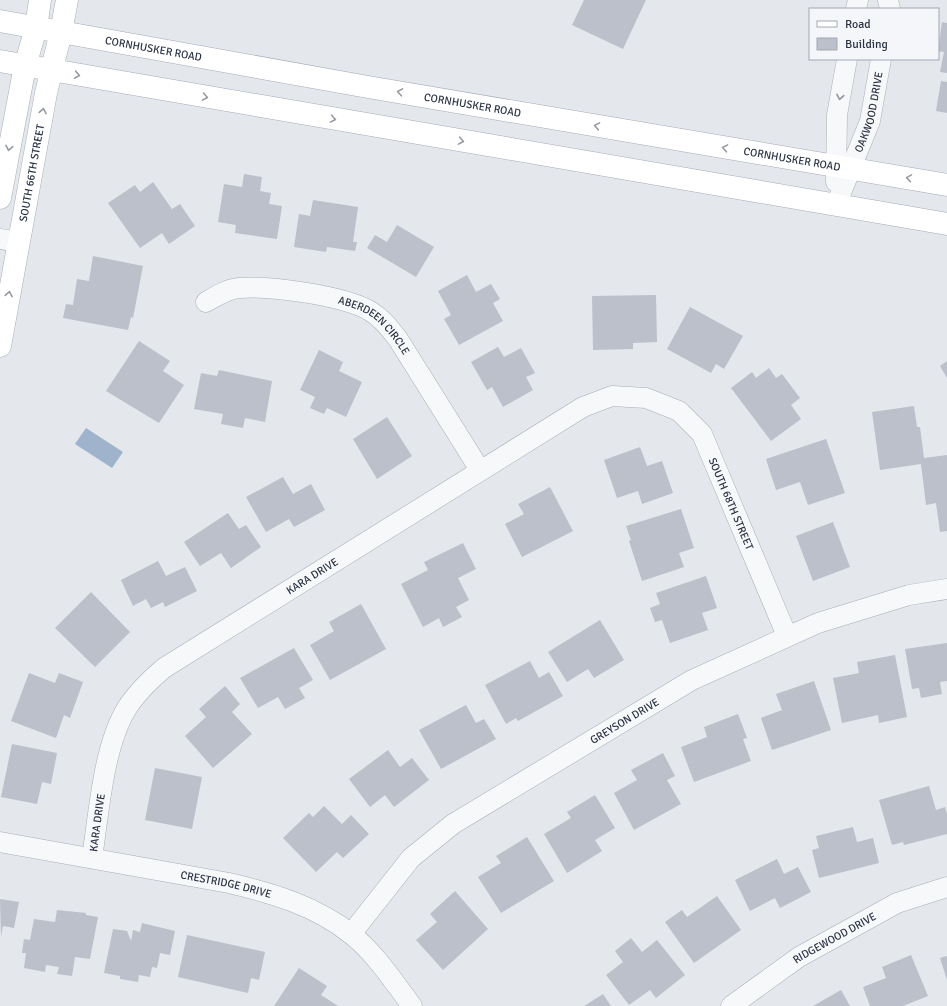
<svg xmlns="http://www.w3.org/2000/svg" width="947" height="1006" font-family="Signika,sans-serif">
	<rect width="100%" height="100%" fill="#e4e7ec"/>
	<path fill="#9fb4cc" d="M86 428 123 452 112 468 75 444Z"/>
	<path fill="#bbc0ca" d="M584 0H646L623 49 572 25Z
		M942 22 947 23V73L940 72 944 52 938 51Z
		M941 81 947 82V113L936 111Z
		M244 174 262 177 260 191 271 193 269 204 282 206 277 239 235 233 236 225 218 222 224 184 242 187Z
		M153 182 172 209 180 204 195 226 169 244 162 233 140 248 108 203 135 185 140 192Z
		M313 200 358 207 353 242H357L355 251 327 247 326 252 294 247 299 214 310 216Z
		M397 225 434 247 416 277 367 248 375 235 387 242Z
		M93 256 143 266 133 318 131 317 128 330 63 318 66 304 73 305 77 279 89 281Z
		M467 275 476 292 491 284 500 299 493 303 503 321 459 345 444 319 451 315 438 291Z
		M656 295 657 342 633 343V349L593 350 592 296Z
		M690 307 743 336 724 369 716 364 711 373 667 349Z
		M139 341 170 361 163 371 184 385 159 423 106 391Z
		M498 347 504 357 521 348 535 373 526 377 533 390 503 407 492 387 487 390 471 362Z
		M319 350 343 362 339 371 362 382 346 417 327 408 324 414 310 408 315 397 300 390Z
		M947 361V378L940 366Z
		M769 368 776 378 782 374 800 398 791 405 801 419 771 441 731 388 752 372 756 378Z
		M219 370 272 381 265 422 245 418 243 428 221 424 223 414 194 409 201 373 217 376Z
		M914 406 917 427H920L924 458 947 455V531L940 532 936 503 926 505 921 464 880 470 872 412Z
		M387 417 412 456 377 479 353 439Z
		M826 439 845 493 808 505 800 482 776 490 766 459Z
		M640 447 647 466 662 461 673 493 642 504 638 491 617 498 604 460Z
		M283 477 293 494 311 484 325 510 294 527 289 519 266 532 246 497Z
		M550 487 573 531 522 557 505 524 524 514 518 504Z
		M681 509 694 548 679 553 684 567 642 581 629 541 631 540 626 526Z
		M228 513 239 529 246 525 261 547 231 568 221 553 200 566 184 542Z
		M833 522 850 567 813 581 796 536Z
		M463 543 476 569 458 578 469 600 456 607 462 617 443 627 439 618 423 627 401 584 428 570 424 562Z
		M158 561 166 576 185 567 197 591 165 607 163 602 151 608 146 599 133 606 121 580Z
		M706 576 717 608 702 613 708 630 670 643 662 620 655 622 650 608 660 604 656 593Z
		M91 592 130 632 95 667 55 628Z
		M361 604 386 649 330 680 310 645 334 631 329 622Z
		M600 620 624 660 594 678 588 669 567 682 548 652Z
		M947 643V681L940 682 942 694 921 698 919 688 912 689 905 649Z
		M294 648 313 680 299 688 305 698 285 709 278 697 258 708 240 678Z
		M895 655 907 717 879 723 878 715 842 723 833 678 859 673 857 662Z
		M530 661 539 678 549 672 563 696 518 721 516 718 506 724 485 685Z
		M29 673 55 683 59 673 83 682 70 718 64 715 56 738 11 721Z
		M814 681 831 730 772 750 761 718 782 710 776 694Z
		M225 686 240 704 232 712 252 734 213 768 185 736 206 717 199 709Z
		M466 705 476 723 484 719 496 739 441 769 419 730Z
		M738 714 747 738 743 739 751 761 694 782 681 747 707 737 704 727Z
		M12 744 57 753 51 784 42 782 37 804 1 797Z
		M388 750 400 767 412 758 429 780 394 807 385 795 370 807 349 779Z
		M663 753 675 776 667 780 681 804 634 830 614 793 637 780 631 770Z
		M155 768 202 777 192 829 145 820Z
		M929 786 936 810 945 807 947 814V834L904 845 903 842 892 845 879 800Z
		M595 795 615 828 595 840 602 851 567 873 544 834 571 818 567 812Z
		M324 806 342 824 351 815 369 834 343 858 337 852 316 872 283 838 309 813 313 817Z
		M853 827 857 842 873 838 879 863 819 878 812 850 819 848 816 836Z
		M527 837 554 881 501 913 478 877 501 863 496 856Z
		M777 859 784 874 798 867 811 892 780 908 775 898 750 911 735 880Z
		M455 891 488 929 443 970 416 940 437 922 430 914Z
		M717 896 741 930 694 963 665 922 682 910 687 917Z
		M0 899 19 902 14 928 3 926 1 937Z
		M57 910 86 913V915L98 917 90 959 75 957 72 976 57 974 59 967 46 965 45 972 24 968 26 953H22L24 939 30 940 34 919 55 922Z
		M142 923 175 931 170 955 160 953 157 968 152 967 150 977 139 975 138 982 120 979V976L104 973 113 929 127 931 131 941 133 930 140 932Z
		M187 935 265 952 259 980 251 978 248 993 178 977Z
		M631 938 642 952 657 940 685 975 656 998 650 990 629 1005 606 975 623 962 615 951Z
		M911 955 928 996 903 1006H870L863 987 886 978 882 967Z
		M947 956V980L940 958Z
		M299 968 327 986 321 995 338 1006H274Z
		M841 990 850 1006H813Z
		M603 994 611 1006H584Z"/>
	<g fill="none" stroke-linecap="round" stroke-linejoin="round">
		<g stroke="#a9aeb7" stroke-width="21">
			<g id="street">
				<path d="M888 0 890 9"/>
				<path d="M856 9 858 0"/>
				<path d="M836 182 837 115 847 59"/>
				<path id="s1" d="M836 205 870 121 881 59"/>
				<path d="M0 239 19 242"/>
				<path id="s2" d="M206 302C216 296 227 289 239 288 269 285 345 296 370 311 382 318 389 328 398 339L480 470"/>
				<path id="s3" d="M0 842 229 883C272 893 316 906 351 934 376 954 393 981 412 1006"/>
				<path id="s4" d="M92 858C99 813 103 747 127 708 137 692 150 680 164 668L583 407 612 396 646 398 679 411 702 434 787 636"/>
				<path id="s5" d="M351 934 411 858 453 824 692 680 818 623 909 595 947 589"/>
				<path id="s6" d="M731 1006 799 957 897 903 947 887"/>
			</g>
		</g>
		<g stroke="#a9aeb7" stroke-width="23">
			<g id="secondary">
				<path d="M0 198 25 66 36 28 40 0"/>
				<path id="s7" d="M0 346 46 93 61 32 67 0"/>
			</g>
		</g>
		<g stroke="#a3abb8" stroke-width="23">
			<g id="primary">
				<path id="s8" d="M0 21 368 87 947 185"/>
				<path d="M0 61 947 224"/>
			</g>
		</g>
		<use href="#street" stroke="#f7f8fa" stroke-width="20"/>
		<use href="#secondary" stroke="#fff" stroke-width="22"/>
		<use href="#primary" stroke="#fff" stroke-width="22"/>
	</g>
	<defs><path id="oneway-chevron" d="M-2-3.5L2.5 0L-2 3.5" fill="none" stroke-width="1.6" stroke-linecap="round" stroke-linejoin="round"/></defs>
	<g stroke="#959aa2">
		<use href="#oneway-chevron" transform="translate(77 75) rotate(10)"/>
		<use href="#oneway-chevron" transform="translate(400 92) rotate(-170)"/>
		<use href="#oneway-chevron" transform="translate(205 97) rotate(10)"/>
		<use href="#oneway-chevron" transform="translate(43 111) rotate(-80)"/>
		<use href="#oneway-chevron" transform="translate(333 119) rotate(10)"/>
		<use href="#oneway-chevron" transform="translate(597 126) rotate(-170)"/>
		<use href="#oneway-chevron" transform="translate(461 141) rotate(10)"/>
		<use href="#oneway-chevron" transform="translate(9 148) rotate(101)"/>
		<use href="#oneway-chevron" transform="translate(725 148) rotate(-170)"/>
		<use href="#oneway-chevron" transform="translate(909 178) rotate(-171)"/>
		<use href="#oneway-chevron" transform="translate(9 294) rotate(-80)"/>
	</g>
	<use stroke="#9196a0" href="#oneway-chevron" transform="translate(840 97) rotate(100)"/>
	<g text-anchor="middle" stroke-width="3.5" stroke-linejoin="round" paint-order="stroke">
		<g font-size="11" fill="#2b3445" stroke="#f4f6f9">
			<text dy="4" stroke="none"><textPath href="#s8" startOffset="156">CORNHUSKER ROAD</textPath></text>
			<text dy="4" stroke="none"><textPath href="#s8" startOffset="480">CORNHUSKER ROAD</textPath></text>
			<text dy="4" stroke="none"><textPath href="#s1" startOffset="99">OAKWOOD DRIVE</textPath></text>
			<text dy="4" stroke="none"><textPath href="#s8" startOffset="804">CORNHUSKER ROAD</textPath></text>
			<text dy="4" stroke="none"><textPath href="#s7" startOffset="176">SOUTH 66TH STREET</textPath></text>
			<text dy="4" stroke="none"><textPath href="#s2" startOffset="182">ABERDEEN CIRCLE</textPath></text>
			<text dy="4" stroke="none"><textPath href="#s4" startOffset="912">SOUTH 68TH STREET</textPath></text>
			<text dy="4" stroke="none"><textPath href="#s4" startOffset="384">KARA DRIVE</textPath></text>
			<text dy="4" stroke="none"><textPath href="#s5" startOffset="351">GREYSON DRIVE</textPath></text>
			<text dy="4" stroke="none"><textPath href="#s4" startOffset="36">KARA DRIVE</textPath></text>
			<text dy="4" stroke="none"><textPath href="#s3" startOffset="230">CRESTRIDGE DRIVE</textPath></text>
			<text dy="4" stroke="none"><textPath href="#s6" startOffset="124">RIDGEWOOD DRIVE</textPath></text>
		</g>
	</g>
	<rect x="809" y="8" width="130" height="52" fill="#f4f6f9" stroke="#a4a8b1"/>
	<rect x="817" y="21" width="20" height="6" fill="#ffffff" stroke="#a4a8b1"/>
	<text x="845" y="28" font-size="12" fill="#2b3445">Road</text>
	<rect x="817" y="38" width="20" height="12" fill="#bbc0ca" stroke="#a4a8b1"/>
	<text x="845" y="48" font-size="12" fill="#2b3445">Building</text>
</svg>
